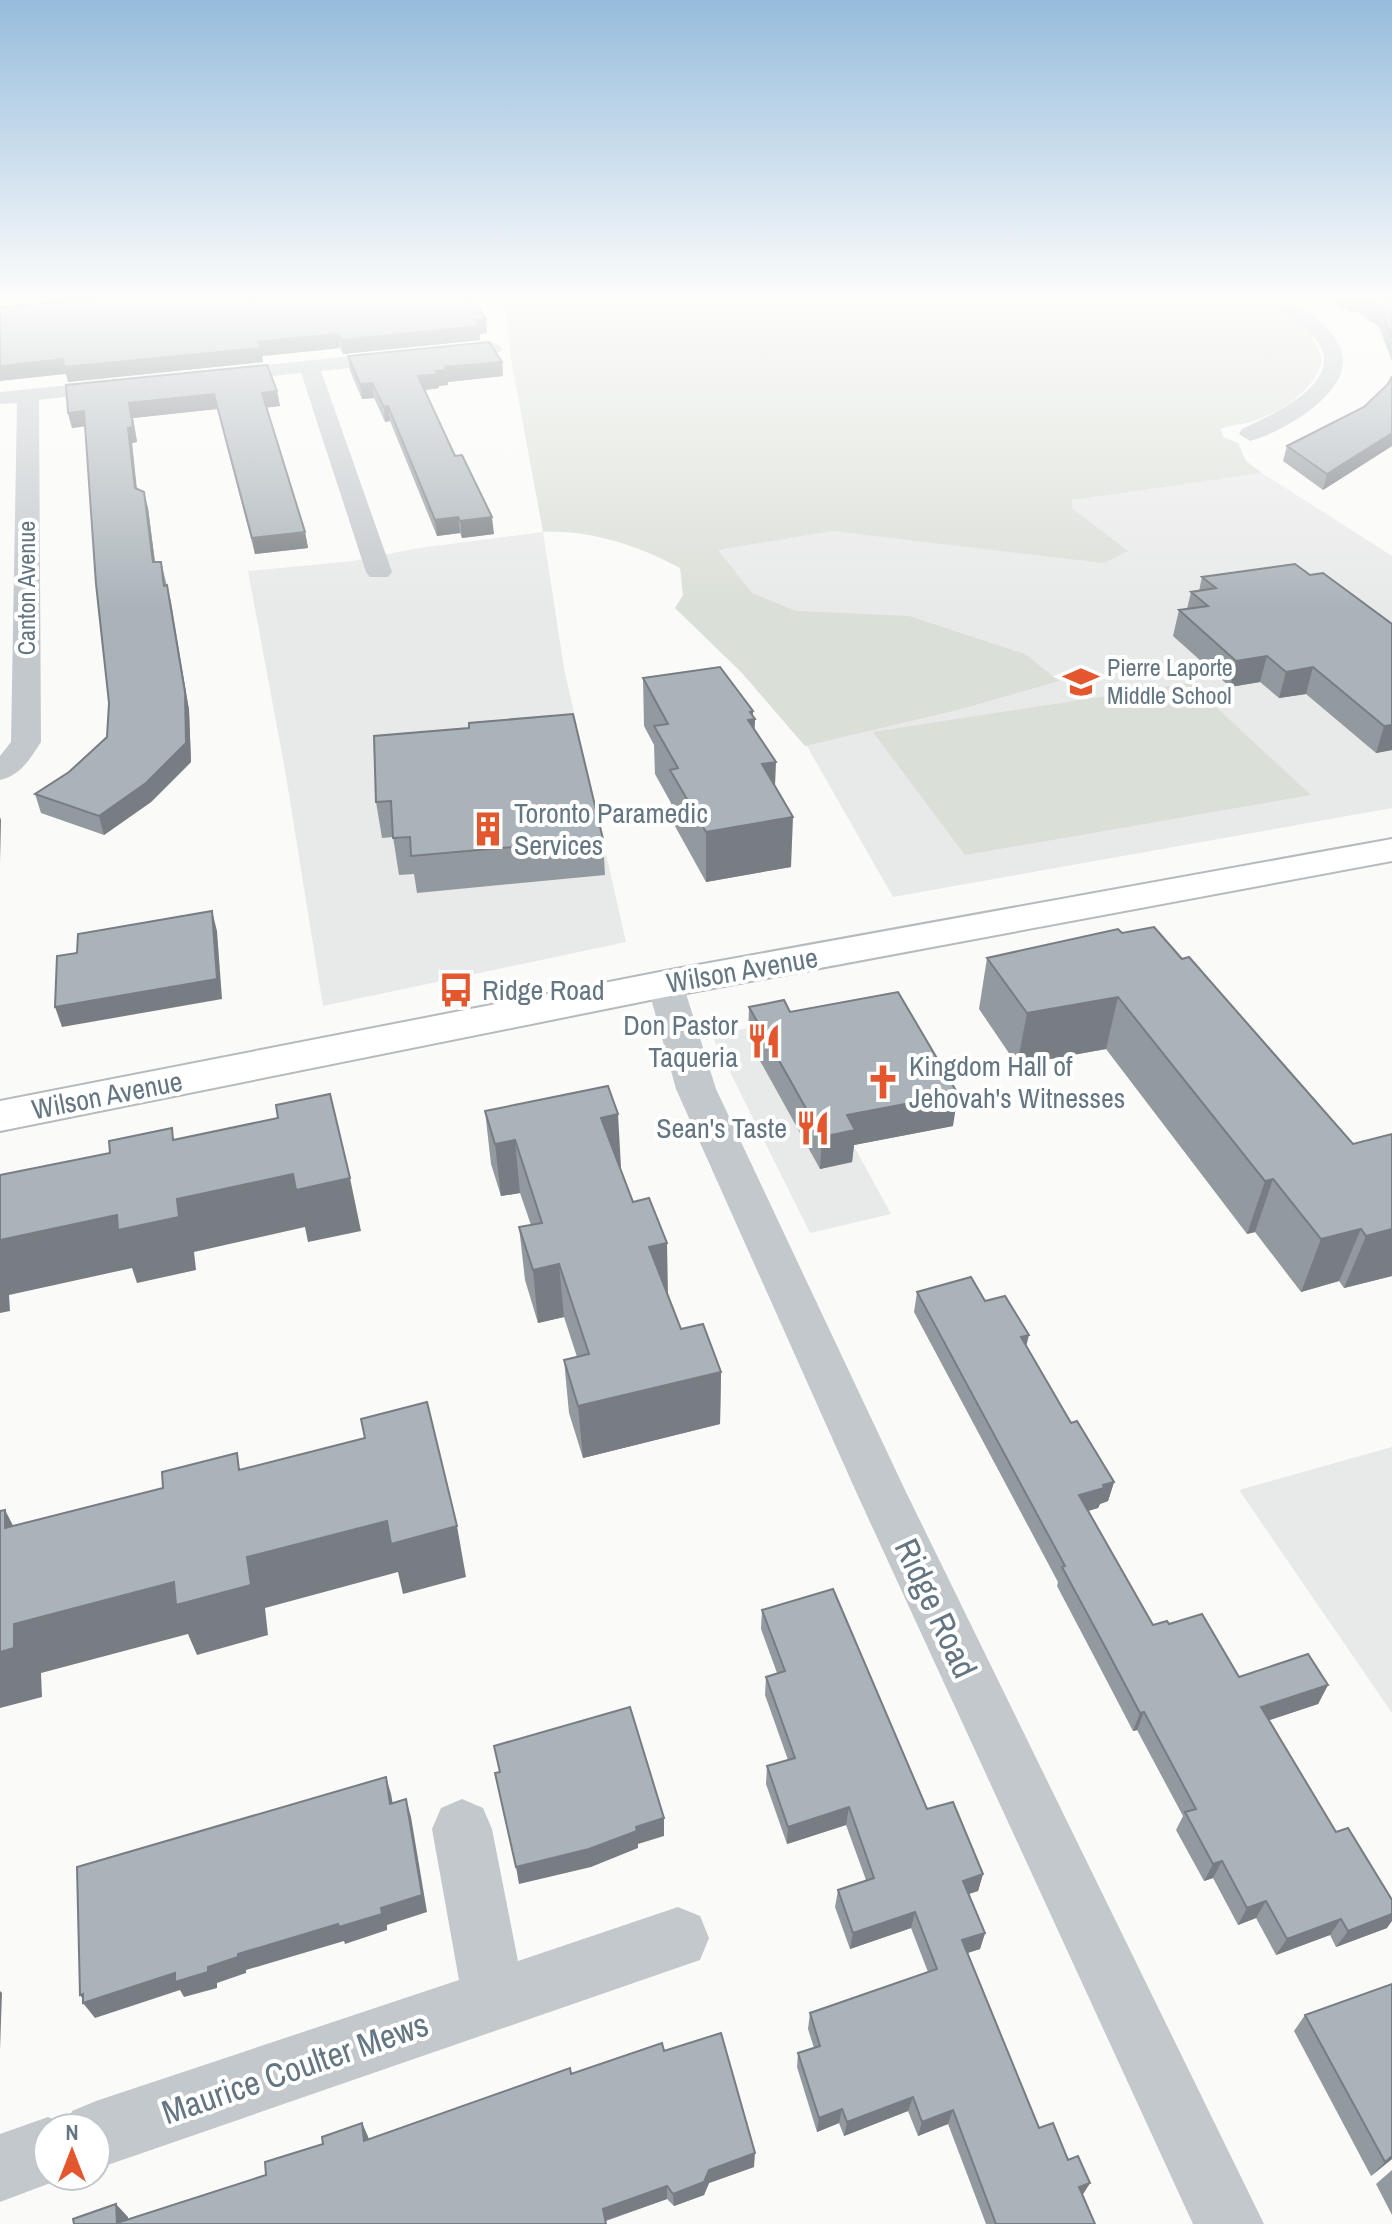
<svg xmlns="http://www.w3.org/2000/svg" width="1392" height="2224" font-family="'Archivo Narrow',sans-serif">
	<rect width="100%" height="100%" fill="#fafaf8"/>
	<path fill="#e8e9e9" d="M1262 473 1392 556V808L893 897 694 548Z
		M543 532 564 668 626 942 323 1006 285 770 248 571 353 561 419 548Z
		M785 1020 891 1214 810 1233 712 1036Z
		M1392 1447V1713L1239 1490Z"/>
	<path fill="#dadfd7" d="M540 298H1263L1309 330 1322 358C1316 391 1283 411 1251 422 1241 425 1231 424 1221 429L1223 437 1238 443 1246 461 1262 473 1072 500V508L1128 551 1104 563 832 531 718 550 752 593 796 611 909 616 1025 654 1059 681 961 709 805 746 742 673 675 608 683 595 680 568C640 546 589 529 543 532L510 353 506 303Z
		M1190 683 1311 795 965 855 873 732Z"/>
	<g fill="none" stroke-linecap="round" stroke-linejoin="round">
		<g stroke="#b5babe" stroke-width="4">
			<path id="major" d="M1392 839V861L665 997 0 1131V1101L665 971Z"/>
		</g>
		<path fill="#c3c8cc" fill-rule="evenodd" d="M1265 298C1288 298 1303 305 1320 322 1330 331 1342 343 1343 358 1347 395 1281 433 1250 441L1239 434 1242 429C1272 415 1352 380 1314 337 1300 321 1278 314 1265 298Z
			M493 342 503 348 500 352 321 371 392 572 388 577H370L366 572 301 373 215 382 205 376 215 370Z
			M119 380 126 382 129 386 126 390 39 400 41 742C30 759 21 775 0 780V756L11 742 17 403 0 404V392Z
			M665 973 678 976 683 984 716 1089 905 1490 1264 2224H1193L858 1496 676 1089 647 984 652 976Z
			M462 1799 483 1808 492 1829 518 1961 678 1907 700 1916 709 1938 700 1960 96 2169V2128H48V2176H69L0 2202V2134L48 2117 67 2125 72 2111 96 2101 459 1980 432 1829 441 1808Z"/>
		<use href="#major" fill="#fff" fill-rule="evenodd"/>
	</g>
	<path fill="#929a9f" d="M1329 298H1392V361L1379 327 1356 311 1349 312Z
		M0 307 486 319 487 333 480 334V340L343 354 340 348 274 355 262 356 263 362 68 382 66 374Z
		M348 356 502 362 503 376 448 382V385L439 386V388L424 390 494 534 462 538 460 533 437 536 390 421 385 422 374 398 362 399 350 371Z
		M1388 384 1392 446 1323 490 1283 461 1287 446 1364 407Z
		M277 391 280 406 266 407 305 532 308 548 255 554 217 409 133 418 137 442 132 443 137 489 148 508 155 562H161L171 602 189 710 191 762 151 802 104 835 41 813 35 794 69 772 107 737 109 703 85 426 72 428 68 413Z
		M1310 575 1392 624V750L1376 753 1306 694 1279 698 1260 682 1230 687 1173 636 1179 610 1187 609 1191 592 1199 591 1202 577Z
		M643 678 753 716 755 719 754 729 775 786 791 867 706 882 671 819V803L655 774 654 745 644 726Z
		M374 736 603 839 605 875 417 893 414 874 399 875 393 837 382 838 376 802Z
		M1122 933 1182 959 1189 957 1392 1276 1344 1288 1339 1281 1301 1292 1255 1232 1247 1234 1106 1049 1017 1065 979 1009 987 958Z
		M749 1007 790 1012 953 1126 854 1145 852 1162 820 1169 748 1039Z
		M485 1111 621 1167H620L681 1329 721 1372 720 1424 583 1458 569 1413 564 1360 577 1357 564 1317 538 1323 525 1280 519 1227 531 1225 520 1193 501 1196 491 1164Z
		M917 1292 985 1301 1026 1346 1071 1423 1114 1482 1108 1501 1100 1504 1098 1508 1088 1511 1153 1625 1169 1624 1239 1677 1328 1685 1318 1704 1269 1720 1387 1928 1336 1947 1330 1935 1276 1955 1256 1918 1238 1925 1213 1878 1204 1881 1176 1830 1183 1816 1137 1730 1133 1731 1097 1662 1057 1586 1058 1582 914 1312Z
		M762 1610 927 1809 983 1874 978 1891 969 1894 985 1933 980 1949 968 1953 1039 2128 1090 2183 1082 2195 1095 2224H986L948 2124 918 2136 908 2111 844 2136 839 2123 817 2132 797 2067 798 2053 814 2048 808 2029 810 2013 928 1972 911 1928 850 1949 835 1907 838 1890 866 1880 846 1825 787 1844 766 1784 767 1766 788 1760 765 1695 766 1677 777 1673 761 1629Z
		M1392 1984V2159L1371 2176 1294 2031 1305 2015Z
		M664 2051 754 2167 709 2183 704 2195 674 2206 667 2199 606 2221 74 2224 128 2217V2219L266 2175 362 2123 369 2139 571 2074Z
		M1392 2170V2215L1376 2184Z"/>
	<path fill="#777d82" d="M0 298H57L0 303Z
		M486 319 487 333 480 334V340L343 354 341 340Z
		M338 334 340 348 262 356 263 362 68 382 66 374 0 381V366Z
		M502 362 503 376 448 382V385L439 386V388L419 391 418 376 436 371 445 367Z
		M372 383 374 398 362 399 360 384Z
		M277 391 280 406 264 408 262 393Z
		M214 394 217 409 133 418 137 442 132 443 138 504 135 488 128 428 129 403Z
		M388 406 390 421 385 422 384 407Z
		M84 411 88 426 72 428 68 413Z
		M1392 433V446L1323 490 1327 474Z
		M144 492 148 508 157 579 153 562Z
		M458 517 460 533 437 536 435 520Z
		M492 517 494 534 462 538 460 521Z
		M305 532 308 548 255 554 252 538Z
		M167 585 189 710 191 762 151 802 104 835 99 816Z
		M1267 656 1260 682 1230 687 1236 661Z
		M1313 667 1306 694 1279 698 1286 672Z
		M753 711V719H755L753 767 748 720 750 712Z
		M1392 725V750L1376 753 1384 726Z
		M776 762 774 811 762 764Z
		M0 817 1 820 0 862Z
		M793 817 791 867 706 882V832Z
		M212 911 217 931 222 999 62 1027 55 1007Z
		M1118 997 1106 1049 1017 1065 1027 1013Z
		M958 1094 953 1126 854 1145 852 1162 820 1169 822 1137 847 1115Z
		M618 1114 621 1167 604 1171 601 1118Z
		M515 1140 520 1193 501 1196 495 1144Z
		M293 1174 350 1178 361 1231 308 1242 305 1227 194 1252 196 1270 137 1283 132 1268 9 1295 10 1311 0 1313V1240L177 1199Z
		M1273 1179 1255 1232 1247 1234 1265 1181Z
		M1361 1229 1339 1281 1301 1292 1321 1239Z
		M1392 1229V1276L1344 1288 1366 1236Z
		M667 1243 668 1295 649 1247Z
		M559 1264 564 1317 538 1323 533 1270Z
		M1029 1335 1024 1355 1021 1337Z
		M721 1372 720 1424 583 1458 578 1406Z
		M1114 1482 1108 1501 1100 1504 1098 1508 1074 1515 1079 1495Z
		M5 1510 31 1560 5 1528Z
		M387 1521 457 1526 466 1577 403 1594 398 1572 265 1608 268 1635 197 1655 188 1634 41 1673 42 1697 0 1708V1652L14 1624 247 1557Z
		M1328 1685 1318 1704 1252 1726 1261 1707Z
		M1144 1712 1137 1730 1133 1731 1140 1713Z
		M386 1777 391 1794 396 1821 390 1804Z
		M406 1799 411 1817 427 1912 387 1925V1930L345 1944 344 1941 246 1970V1973L217 1983V1988L184 1997 180 1990 95 2018 83 2003 85 2002 80 1995 175 1973 208 1967 238 1954 381 1908Z
		M849 1807 846 1825 787 1844 788 1827Z
		M664 1818V1836L638 1844V1848L591 1867 519 1884 516 1867Z
		M1222 1861 1213 1878 1204 1881 1213 1864Z
		M983 1874 978 1891 959 1897 963 1881Z
		M1266 1901 1256 1918 1238 1925 1247 1908Z
		M915 1912 911 1928 850 1949 853 1933Z
		M1392 1914V1921L1387 1928 1336 1947 1348 1931Z
		M1341 1919 1330 1935 1276 1955 1287 1939Z
		M985 1933 980 1949 957 1956 962 1940Z
		M0 1991 2 1993 0 2050Z
		M913 2097 908 2111 844 2136 847 2122Z
		M842 2109 839 2123 817 2132 819 2118Z
		M953 2110 948 2124 918 2136 922 2122Z
		M362 2123 368 2137 371 2154 364 2141Z
		M755 2153 754 2167 709 2183 704 2195 674 2206 673 2194 709 2170Z
		M1392 2156V2159L1371 2176 1385 2162Z
		M1090 2183 1082 2196 1079 2187Z
		M667 2186V2199L604 2221 603 2209Z
		M116 2204 128 2217V2224L117 2223Z"/>
	<path fill="#aab3b9" stroke="#777d82" stroke-width="2" d="M98 298H472L486 319 475 320 479 326 341 340 338 334 272 340 258 342 261 348 64 367 63 359 0 366V307Z
		M1360 298H1392V337L1382 313Z
		M489 342 502 362 445 367 446 370 436 371 438 374 418 376 455 456 462 455 492 517 460 521 458 517 435 520 388 406 384 407 372 383 360 384 348 356Z
		M267 365 277 391 262 393 305 532 252 538 214 394 129 403 133 427 128 428 135 488 144 492 153 562H161L164 586 167 585 185 692 186 743 146 783 99 816 35 794 69 772 107 737 109 703 96 584 84 411 68 413 66 385Z
		M1392 376V433L1327 474 1287 446 1364 407 1388 384Z
		M1295 564 1310 575 1323 573 1392 624V725L1384 726 1313 667 1286 672 1267 656 1236 661 1179 610 1208 606 1191 592 1216 588 1202 577Z
		M720 667 753 711 750 712 755 719 748 720 776 762 762 764 793 817 706 832 670 770 678 768 654 726 668 724 643 678Z
		M573 714 603 839 411 856 410 837 393 838 391 801 376 802 374 736 469 728V723Z
		M212 911 217 979 55 1007 57 956 77 953 78 934Z
		M1154 927 1182 959 1189 957 1353 1144 1392 1134V1229L1366 1236 1361 1229 1321 1239 1273 1179 1265 1181 1118 997 1027 1013 987 958 1118 929 1122 933Z
		M898 992 958 1094 847 1115 855 1130 822 1137 749 1007 784 1000 790 1012Z
		M608 1086 618 1114 601 1118 633 1202 649 1198 667 1243 649 1247 681 1329 703 1324 721 1372 578 1406 564 1360 589 1354 559 1264 533 1270 519 1227 542 1223 515 1140 495 1144 485 1111Z
		M330 1094 350 1178 296 1190 293 1174 177 1199 179 1217 118 1230 117 1215 0 1240V1175L110 1153 109 1141 172 1128 173 1140 278 1118 276 1105Z
		M971 1277 985 1301 1005 1296 1029 1335 1021 1337 1071 1423 1077 1421 1114 1482 1103 1485 1104 1488 1079 1495 1153 1625 1167 1621 1169 1624 1202 1614 1239 1677 1308 1654 1328 1685 1261 1707 1336 1832 1348 1828 1392 1900V1914L1348 1931 1341 1919 1287 1939 1266 1901 1247 1908 1222 1861 1213 1864 1185 1812 1196 1809 1144 1712 1140 1713 1103 1643 1062 1567 1065 1566 917 1292Z
		M427 1402 457 1526 391 1544 387 1521 247 1557 251 1585 176 1605 174 1582 14 1624V1648L0 1652V1511L5 1510V1528L163 1488 162 1472 237 1453 239 1470 365 1438 361 1419Z
		M833 1589 927 1809 953 1802 983 1874 963 1881 985 1933 962 1940 1039 2128 1053 2123 1068 2160 1078 2156 1090 2183 1079 2187 1095 2224H996L953 2110 922 2122 913 2097 847 2122 842 2109 819 2118 798 2053 820 2046 810 2013 937 1969 915 1912 853 1933 838 1890 874 1878 849 1807 788 1827 767 1766 795 1758 766 1677 785 1671 762 1610Z
		M630 1707 664 1818 636 1827 637 1831 589 1849 516 1867 495 1773 500 1772 494 1746Z
		M386 1777 390 1804 406 1799 422 1895 381 1908 382 1914 339 1927 338 1924 238 1954V1957L208 1967V1972L175 1982V1973L83 2003V1994L80 1995 77 1867Z
		M1392 1984V2156L1385 2162 1305 2015Z
		M721 2033 755 2153 709 2170 704 2182 673 2194 667 2186 603 2209 606 2224H74L73 2219 116 2204 117 2223 266 2175 265 2162 323 2144 322 2137 362 2123 364 2141 570 2068 571 2074 662 2043 664 2051Z"/>
	<linearGradient id="sky" x2="0" y2="1"><stop stop-color="#96bcdc"/><stop offset="0.49" stop-color="#fdfdfc"/><stop offset="1" stop-color="#fdfdfc" stop-opacity="0"/></linearGradient>
	<rect width="1392" height="609" fill="url(#sky)"/>
	<defs>
		<g id="school-bare" transform="scale(2.76)"><path d="M0-5L7-2L0 1L-7-2ZM-4 1L0 2.5L4 1V4Q0 6-4 4Z" fill="#e4572e" stroke="#fff" stroke-width="2.5" paint-order="stroke"/></g>
		<g id="building-bare" transform="scale(2.76)"><path d="M-4-6H4V6H1V3H-1V6H-4ZM-2.5-4.3h1.7v1.8h-1.7ZM.8-4.3h1.7v1.8H.8ZM-2.5-1h1.7V.8h-1.7ZM.8-1h1.7V.8H.8Z" fill="#e4572e" stroke="#fff" stroke-width="2.5" paint-order="stroke"/></g>
		<g id="bus-bare" transform="scale(2.76)"><path d="M-5-6H5V4H4V6H2V4H-2V6H-4V4H-5ZM-3.5-4V0h7V-4ZM-3.5 1.2v1.5H-2V1.2ZM2 1.2v1.5H3.5V1.2Z" fill="#e4572e" stroke="#fff" stroke-width="2.5" paint-order="stroke"/></g>
		<g id="restaurant-bare" transform="scale(2.76)"><path d="M-5-6h1v4h1v-4h1v4h1v-4h1v5L-1.5 .5V6h-2V.5L-5-1ZM5-6V6H3V1.5H1.5Q1.5-4 5-6Z" fill="#e4572e" stroke="#fff" stroke-width="2.5" paint-order="stroke"/></g>
		<g id="church-bare" transform="scale(2.76)"><path d="M-1.2-6h2.4v3.5h3.3v2.4h-3.3V6h-2.4V-.1h-3.3v-2.4h3.3Z" fill="#e4572e" stroke="#fff" stroke-width="2.5" paint-order="stroke"/></g>
	</defs>
	<g fill-rule="evenodd">
		<use href="#school-bare" x="1081" y="682"/>
		<use href="#building-bare" x="488" y="829"/>
		<use href="#bus-bare" x="456" y="990"/>
		<use href="#restaurant-bare" x="764" y="1041"/>
		<use href="#church-bare" x="883" y="1082"/>
		<use href="#restaurant-bare" x="813" y="1128"/>
	</g>
	<g text-anchor="middle" stroke-width="8" stroke-linejoin="round" paint-order="stroke">
		<g font-size="24" fill="#657683" stroke="#fff">
			<text transform="translate(27 588) rotate(-90)" y="8">Canton Avenue</text>
		</g>
		<g font-size="24" fill="#657683" stroke="#fff" text-anchor="start">
			<text x="1107" y="676">Pierre Laporte<tspan x="1107" dy="28">Middle School</tspan></text>
		</g>
		<g font-size="28" fill="#657683" stroke="#fff" text-anchor="start">
			<text x="514" y="823">Toronto Paramedic<tspan x="514" dy="32">Services</tspan></text>
			<text x="482" y="1000">Ridge Road</text>
			<text x="738" y="1035" text-anchor="end">Don Pastor<tspan x="738" dy="32">Taqueria</tspan></text>
			<text x="909" y="1076">Kingdom Hall of<tspan x="909" dy="32">Jehovah's Witnesses</tspan></text>
			<text x="787" y="1138" text-anchor="end">Sean's Taste</text>
		</g>
		<g font-size="28" fill="#657683" stroke="#fff">
			<text transform="translate(742 970) rotate(-10)" y="10">Wilson Avenue</text>
			<text transform="translate(107 1095) rotate(-11)" y="10">Wilson Avenue</text>
		</g>
		<g font-size="34" fill="#657683" stroke="#fff">
			<text transform="translate(936 1608) rotate(65)" y="12">Ridge Road</text>
			<text transform="translate(295 2068) rotate(-19)" y="12">Maurice Coulter Mews</text>
		</g>
	</g>
	<g transform="translate(72 2152)"><circle r="38" fill="#ffffff" stroke="#c1c8cd" stroke-width="2"/>
	<path d="M0-6L14 30L0 20L-14 30Z" fill="#e4572e"/>
	<text y="-12" font-size="22" font-weight="bold" text-anchor="middle" fill="#657683">N</text>
	</g>
</svg>
